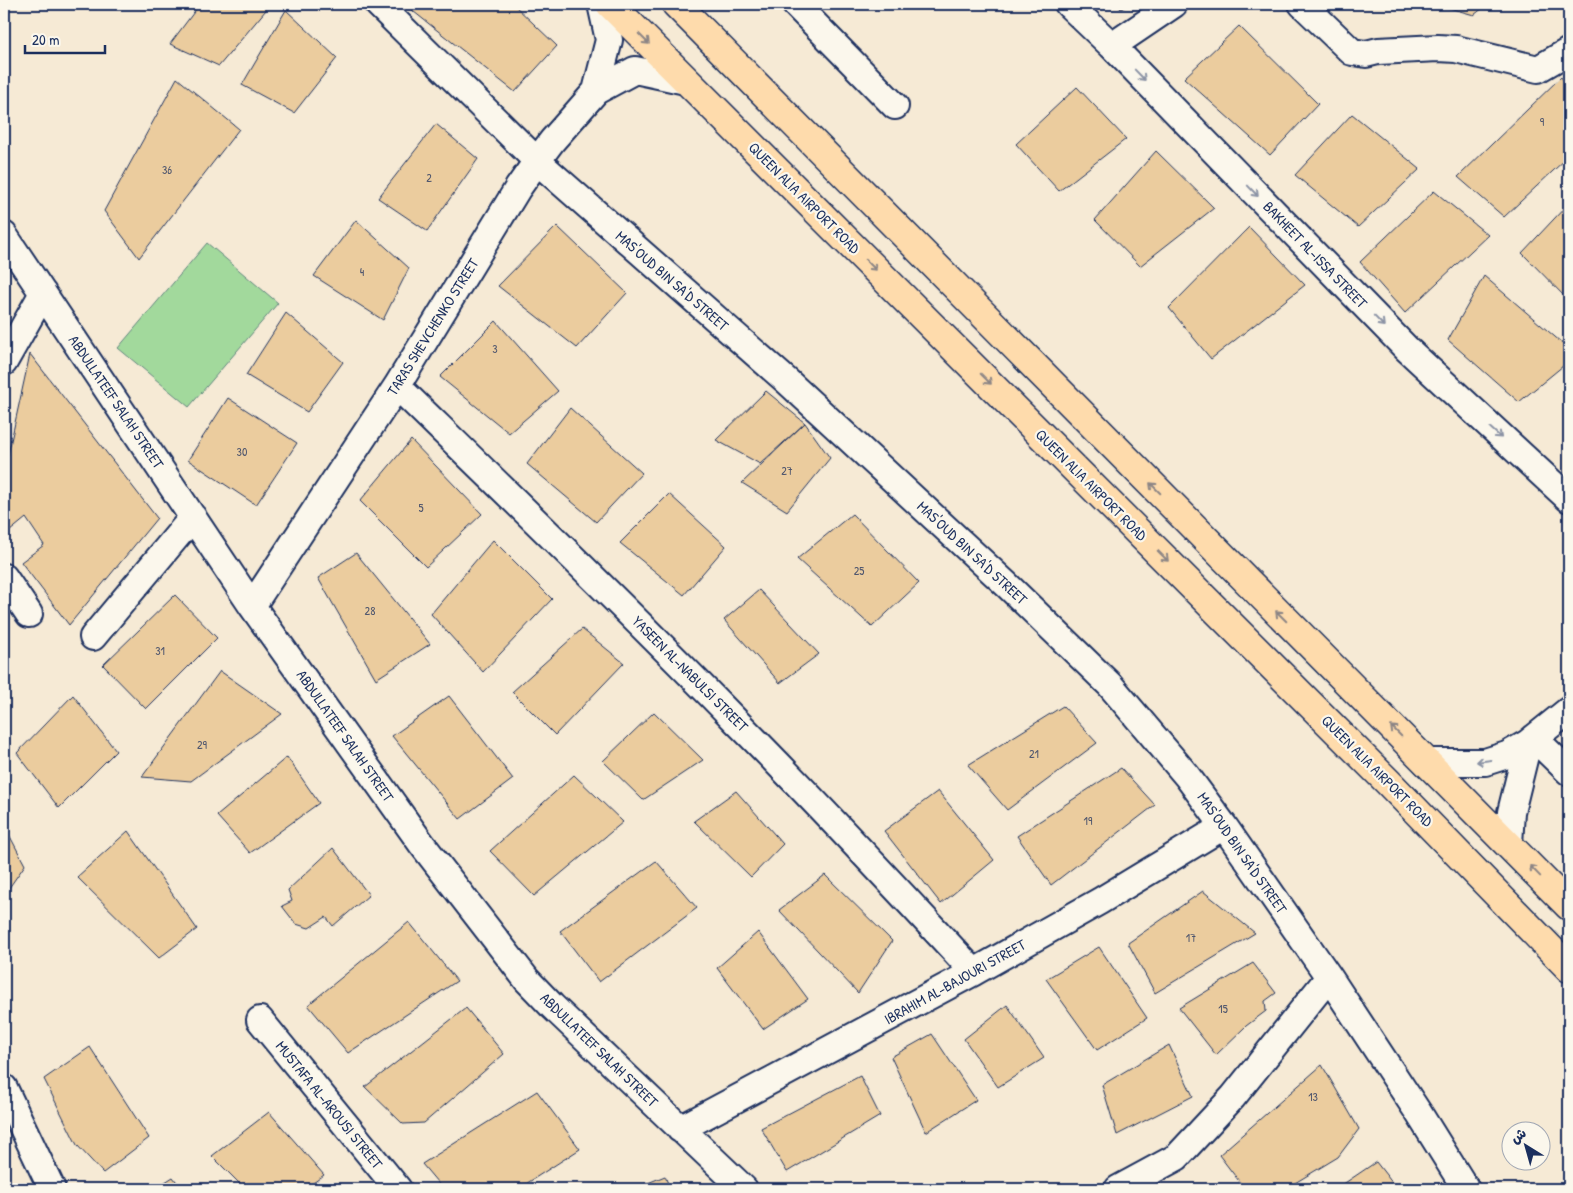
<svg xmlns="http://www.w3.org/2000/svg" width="1573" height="1193" font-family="'Patrick Hand','Playpen Sans Arabic',sans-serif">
	<rect width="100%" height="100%" fill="#f6ead5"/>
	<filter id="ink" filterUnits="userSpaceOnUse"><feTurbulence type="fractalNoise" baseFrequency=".02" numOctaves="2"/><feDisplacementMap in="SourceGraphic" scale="10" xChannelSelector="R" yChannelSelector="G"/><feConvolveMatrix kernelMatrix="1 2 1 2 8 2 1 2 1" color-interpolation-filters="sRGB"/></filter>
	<g filter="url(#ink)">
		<path fill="#a2d99c" stroke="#5e847d" d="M207 243 278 303 189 407 118 348Z"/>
		<path fill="#ebcc9e" stroke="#1b2f5e" d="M200 4H271L219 66 170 44Z
			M404 4H513L557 46 515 92Z
			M1116 4H1129L1121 9Z
			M1435 4H1488L1474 15Z
			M286 10 337 58 294 113 242 85Z
			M1239 26 1318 104 1270 155 1184 78Z
			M1561 77 1569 87V156L1504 217 1458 177Z
			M177 78 239 129 139 258 104 211Z
			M1077 87 1126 139 1059 191 1016 144Z
			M1352 114 1420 169 1358 227 1295 175Z
			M436 124 478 159 427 231 378 198Z
			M1156 151 1214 208 1140 266 1095 220Z
			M1434 191 1488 235 1405 313 1360 262Z
			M1569 203V301L1522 253Z
			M356 220 409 268 383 320 314 276Z
			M557 226 627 293 577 348 498 286Z
			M1249 227 1305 285 1211 359 1169 308Z
			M1484 276 1569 349V361L1519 402 1448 340Z
			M286 313 343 362 307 412 246 375Z
			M496 321 558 391 509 433 440 377Z
			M30 354 157 518 69 625 21 562 44 545 26 518 4 536V473Z
			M766 391 805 423 760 464 716 440Z
			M228 398 297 443 256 505 188 460Z
			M570 408 642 473 596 522 527 464Z
			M805 423 830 458 787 511 742 483Z
			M411 440 482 514 426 567 360 501Z
			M669 494 726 546 684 595 620 543Z
			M852 514 919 583 872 627 797 559Z
			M493 540 552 599 483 672 431 614Z
			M356 553 430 644 376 679 318 578Z
			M759 590 819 654 780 683 724 620Z
			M175 595 217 638 146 709 103 665Z
			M582 629 624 663 555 735 512 692Z
			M220 671 282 714 191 781 142 777Z
			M73 695 116 751 59 808 17 753Z
			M449 696 513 779 460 819 392 736Z
			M1063 706 1097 743 1007 810 968 765Z
			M654 712 703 760 643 800 603 761Z
			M287 757 319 803 250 853 217 816Z
			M1121 768 1155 805 1051 885 1017 836Z
			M574 775 623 822 534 896 490 851Z
			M736 791 783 844 751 877 694 821Z
			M938 791 994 860 941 904 884 831Z
			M4 825 25 865 4 895Z
			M128 831 197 929 159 958 77 877Z
			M333 848 369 895 333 926 326 917 309 928 296 924 282 906 292 901 288 890Z
			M656 861 697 908 599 982 560 931Z
			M825 875 892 941 858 993 779 910Z
			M1203 891 1255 933 1155 993 1128 943Z
			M409 922 457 981 348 1053 308 1005Z
			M758 932 808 999 763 1029 717 968Z
			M1099 947 1147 1018 1097 1050 1046 979Z
			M1253 963 1276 993 1265 1001 1266 1011 1246 1026 1216 1055 1179 1008Z
			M1007 1005 1044 1058 998 1087 964 1039Z
			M466 1008 504 1054 424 1123 403 1124 365 1087Z
			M932 1034 976 1100 926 1132 891 1057Z
			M1169 1045 1193 1096 1117 1135 1102 1085Z
			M90 1047 149 1138 103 1173 77 1145 44 1079Z
			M1322 1065 1359 1129 1338 1157 1285 1189H1245L1219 1155Z
			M860 1076 880 1116 787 1172 761 1128Z
			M537 1091 580 1149 518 1189H443L422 1164Z
			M269 1112 324 1175 305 1189H245L212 1156Z
			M1376 1162 1397 1189H1336Z
			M665 1176 670 1189H633Z
			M173 1177 182 1189H154Z"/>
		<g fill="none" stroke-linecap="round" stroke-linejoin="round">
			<g stroke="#1b2f5e" stroke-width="30">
				<path id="minor" d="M378 4 537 161 788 382 1007 585 1110 685 1187 776 1224 826 1329 977 1418 1112 1466 1189
					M795 4 895 106
					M1068 4 1112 46 1407 349 1569 499
					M1302 4 1352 52 1366 54 1378 51 1438 48 1456 49 1538 69 1569 51
					M1112 46 1174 4
					M596 91 609 40 601 4
					M4 235 252 606 421 843 527 980 552 1006 744 1189
					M4 362 43 293
					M397 386C510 496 624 606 735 720 817 802 895 887 974 972
					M4 577 29 614
					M252 606 397 386 518 188 537 161 552 141 596 91 635 70 686 81
					M93 637 193 517
					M1534 738 1569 772
					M1426 762H1485L1507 755 1528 743 1569 710
					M1509 844 1511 812 1528 743
					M260 1020 398 1189
					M4 1088 52 1189
					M680 1129 974 972 1100 901 1224 826
					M1118 1189 1177 1157 1233 1097 1329 977"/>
			</g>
			<g stroke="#1b2f5e" stroke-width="31">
				<path id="highway" d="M610 4 1388 782 1569 968
					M676 4 1569 906"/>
			</g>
			<use href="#minor" stroke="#fbf7ec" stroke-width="26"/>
			<use href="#highway" stroke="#fedbac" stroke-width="28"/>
		</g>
		<defs><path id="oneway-shaft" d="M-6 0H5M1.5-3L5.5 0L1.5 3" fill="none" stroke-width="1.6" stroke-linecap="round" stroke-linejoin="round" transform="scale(1.25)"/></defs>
		<g stroke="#8c8585">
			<use href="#oneway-shaft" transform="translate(644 39) rotate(45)"/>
			<use href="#oneway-shaft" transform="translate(871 265) rotate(45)"/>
			<use href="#oneway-shaft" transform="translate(986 379) rotate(45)"/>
			<use href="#oneway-shaft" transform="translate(1155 488) rotate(-135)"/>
			<use href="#oneway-shaft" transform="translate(1163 556) rotate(45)"/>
			<use href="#oneway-shaft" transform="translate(1281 616) rotate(-135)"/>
			<use href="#oneway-shaft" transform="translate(1396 731) rotate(-135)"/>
			<use href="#oneway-shaft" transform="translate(1535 871) rotate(-134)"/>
		</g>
		<g stroke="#8b93a5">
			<use href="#oneway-shaft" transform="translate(1140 75) rotate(46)"/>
			<use href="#oneway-shaft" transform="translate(1253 191) rotate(46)"/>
			<use href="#oneway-shaft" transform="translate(1379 321) rotate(46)"/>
			<use href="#oneway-shaft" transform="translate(1496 433) rotate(42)"/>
			<use href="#oneway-shaft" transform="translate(1484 761) rotate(173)"/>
		</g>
	</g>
	<g text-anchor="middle" stroke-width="4.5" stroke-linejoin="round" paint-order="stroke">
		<g font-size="12" fill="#4f566e">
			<text x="1542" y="126">9</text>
			<text x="167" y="174">36</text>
			<text x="429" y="182">2</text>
			<text x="362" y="276">4</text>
			<text x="495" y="353">3</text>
			<text x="242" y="456">30</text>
			<text x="787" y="475">27</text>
			<text x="421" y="512">5</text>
			<text x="859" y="575">25</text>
			<text x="370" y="615">28</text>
			<text x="160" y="655">31</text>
			<text x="202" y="749">29</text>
			<text x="1034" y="758">21</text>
			<text x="1088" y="825">19</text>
			<text x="1191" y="942">17</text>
			<text x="1223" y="1013">15</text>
			<text x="1313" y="1101">13</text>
		</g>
		<g font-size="15" fill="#1b2f5e" stroke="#fbf7ec">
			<text transform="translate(804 198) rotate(45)" y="5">QUEEN ALIA AIRPORT ROAD</text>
			<text transform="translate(1315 255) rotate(46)" y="5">BAKHEET AL-ISSA STREET</text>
			<text transform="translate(672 281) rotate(41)" y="5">MAS'OUD BIN SA'D STREET</text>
			<text transform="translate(433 327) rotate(-58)" y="5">TARAS SHEVCHENKO STREET</text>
			<text transform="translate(116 402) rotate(56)" y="5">ABDULLATEEF SALAH STREET</text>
			<text transform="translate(1091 485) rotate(45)" y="5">QUEEN ALIA AIRPORT ROAD</text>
			<text transform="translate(972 553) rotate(43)" y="5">MAS'OUD BIN SA'D STREET</text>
			<text transform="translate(690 674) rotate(45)" y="5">YASEEN AL-NABULSI STREET</text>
			<text transform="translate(345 736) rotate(55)" y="5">ABDULLATEEF SALAH STREET</text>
			<text transform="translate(1377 771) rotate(45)" y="5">QUEEN ALIA AIRPORT ROAD</text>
			<text transform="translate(1242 853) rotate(55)" y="5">MAS'OUD BIN SA'D STREET</text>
			<text transform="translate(955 982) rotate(-29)" y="5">IBRAHIM AL-BAJOURI STREET</text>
			<text transform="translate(599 1050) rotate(44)" y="5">ABDULLATEEF SALAH STREET</text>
			<text transform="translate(329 1105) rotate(51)" y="5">MUSTAFA AL-AROUSI STREET</text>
		</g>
	</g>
	<rect width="1573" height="1193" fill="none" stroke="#fbf7ec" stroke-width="20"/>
	<rect x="10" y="10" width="1553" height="1173" fill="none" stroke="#1b2f5e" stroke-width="2" filter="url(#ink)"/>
	<g transform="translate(1526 1146) rotate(323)"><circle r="24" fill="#fbf7ec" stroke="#a1a7b3"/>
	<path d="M0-4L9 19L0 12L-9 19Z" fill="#1b2f5e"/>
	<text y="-8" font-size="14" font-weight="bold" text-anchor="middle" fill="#1b2f5e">ش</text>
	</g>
	<path d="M25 45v8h80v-8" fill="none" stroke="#1b2f5e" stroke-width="2.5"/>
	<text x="32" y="45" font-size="15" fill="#1b2f5e" stroke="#fbf7ec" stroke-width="4" paint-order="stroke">20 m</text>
</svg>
